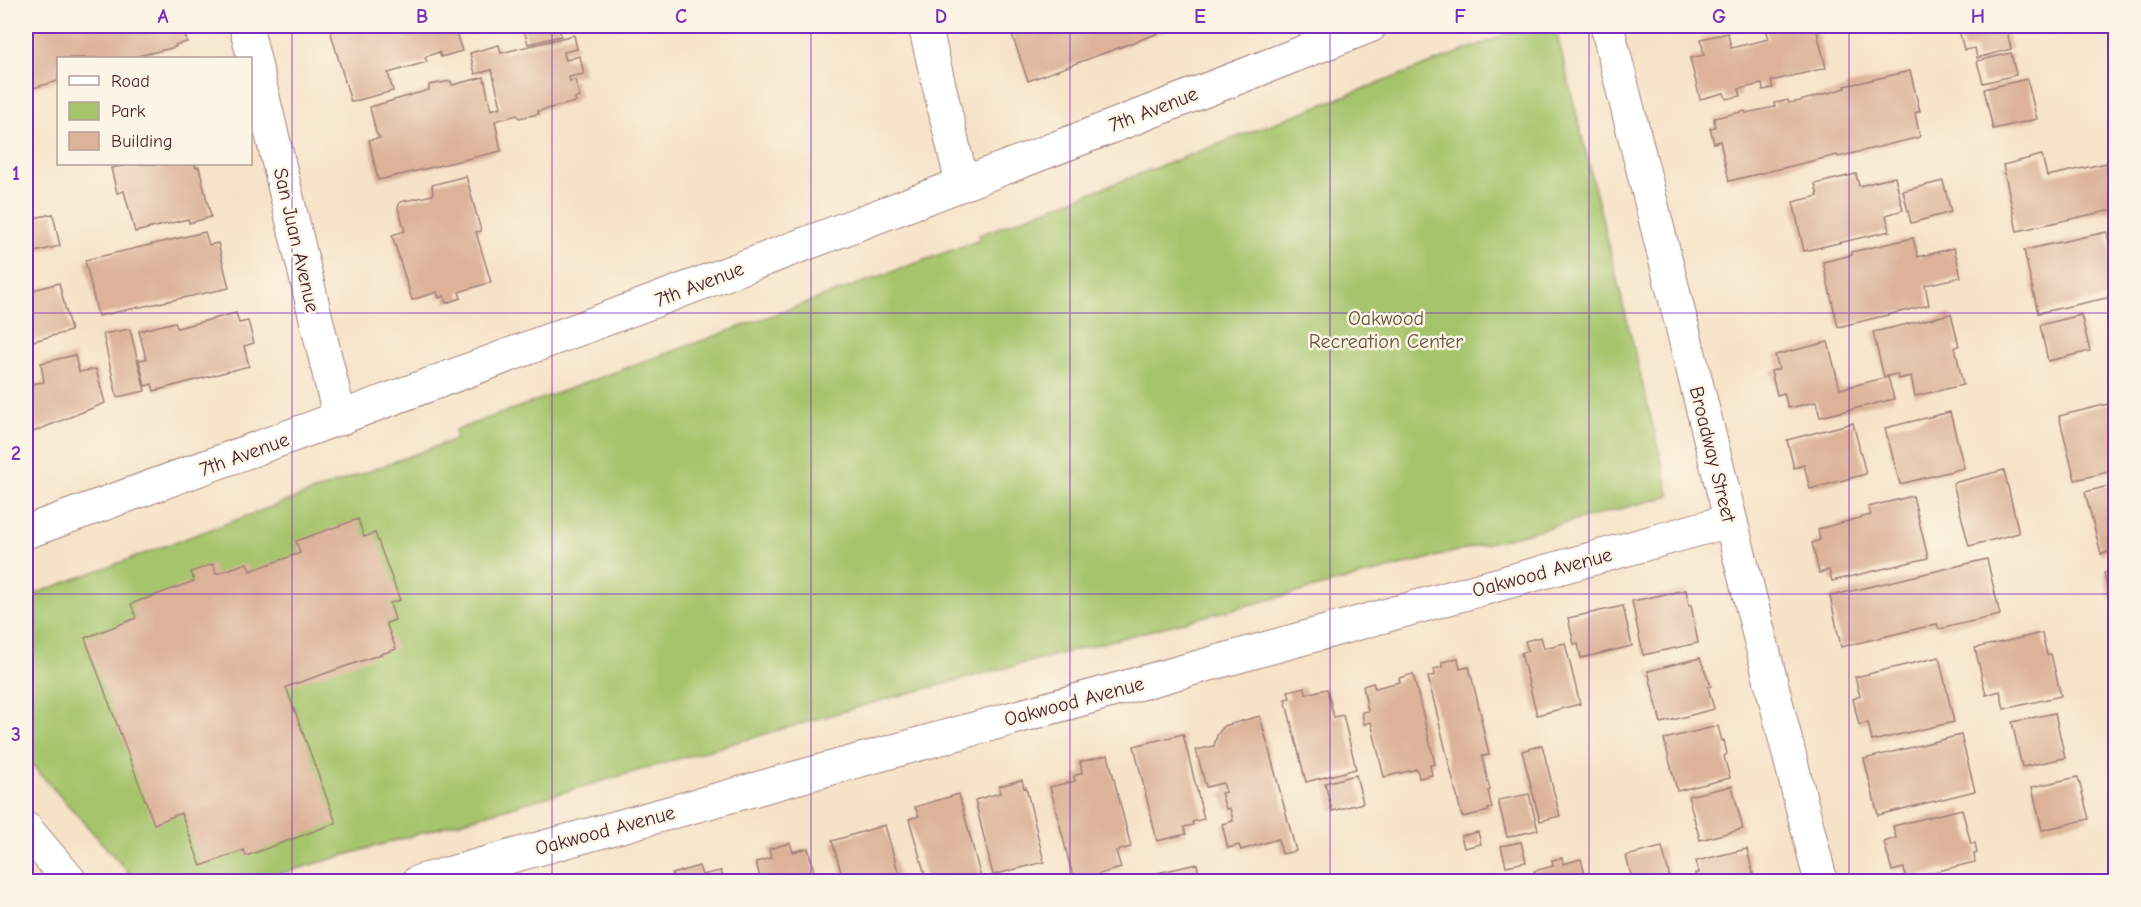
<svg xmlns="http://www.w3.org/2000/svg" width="2141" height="907" font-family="'Comic Neue',sans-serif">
	<rect width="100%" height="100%" fill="#fcf5e5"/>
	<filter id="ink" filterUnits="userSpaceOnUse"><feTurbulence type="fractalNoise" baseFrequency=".0167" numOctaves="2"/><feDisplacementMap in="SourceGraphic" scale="12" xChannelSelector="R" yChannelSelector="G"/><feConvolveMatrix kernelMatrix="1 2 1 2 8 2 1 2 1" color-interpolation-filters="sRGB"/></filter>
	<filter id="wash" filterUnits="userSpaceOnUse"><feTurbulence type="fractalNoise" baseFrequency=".008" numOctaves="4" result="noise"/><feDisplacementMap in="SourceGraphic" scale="24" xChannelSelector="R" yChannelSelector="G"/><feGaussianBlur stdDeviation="1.35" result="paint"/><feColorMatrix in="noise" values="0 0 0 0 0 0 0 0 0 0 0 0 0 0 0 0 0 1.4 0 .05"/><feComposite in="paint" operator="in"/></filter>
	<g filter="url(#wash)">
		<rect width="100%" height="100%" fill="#f6e2c7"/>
		<path fill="#a6c46c" stroke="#78724c" stroke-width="1.5" d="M1529 26H1555L1670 496 890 698 255 881H136L26 758V597L456 439 455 430 980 240 979 235Z"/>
		<g id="blocks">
			<path fill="#dcb299" d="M26 26H183L187 42 175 45 176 47 129 58H58V81L26 90Z
				M348 26H454L462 51 441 57 439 52 425 57 427 62 388 73 393 91 351 102 330 30Z
				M523 26H559L561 36 528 44Z
				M1009 26H1178L1028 81Z
				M1765 26 1816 27 1826 68 1771 81 1773 88 1763 90 1762 84 1739 89 1741 96 1726 99 1724 93 1700 99 1690 58 1704 55 1701 39 1728 33 1731 48 1769 39Z
				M1958 26H2006L2011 49 1977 58 1975 48 1964 50Z
				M2073 26H2097L2075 32Z
				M574 35 577 49 564 52 566 60 580 56 584 74 569 77 570 81 575 80 580 97 575 98 576 102 538 111 539 114 519 118 517 115 495 121 501 151 378 180 369 140 380 138 376 133 370 107 429 90V85L451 81 452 85 484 77 491 110 501 107 492 70 475 74 470 53 499 45 501 53Z
				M2011 53 2016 75 1983 83 1977 61Z
				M1910 71 1920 111 1915 113 1920 137 1838 157 1837 155 1729 181 1720 141 1714 143 1710 128 1715 127 1714 118 1745 111 1746 113 1775 107 1774 103 1788 100 1789 103 1800 101 1846 88 1845 86Z
				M2027 79 2037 119 1993 129 1984 89Z
				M2042 155 2047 176 2116 161V209L2017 231 2003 165Z
				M129 164H195L196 168 199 167 211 217 189 223 188 219 135 232 124 191 117 193 111 168Z
				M1856 174 1859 186 1895 177 1903 210 1886 215 1890 231 1804 251 1793 202 1818 196 1815 184Z
				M466 176 481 231 476 232 491 282 459 292 461 298 446 303 444 296 439 298 437 292 412 300 392 235 405 231 398 208 400 202 433 195 432 185Z
				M1943 181 1951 212 1911 223 1903 191Z
				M26 185 34 218 53 214 60 246 26 254Z
				M205 232 209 245 218 243 229 288 98 316 85 260Z
				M2107 232 2111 252 2116 251V296L2038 313 2024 250Z
				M1913 238 1918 257 1954 248 1961 277 1925 285 1929 305 1838 327 1823 262 1852 255 1851 252Z
				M59 283 71 331 29 342 26 329V292Z
				M236 313 239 323 248 321 254 343 244 346 249 366 154 391 152 384 145 386 139 360 146 359 139 331 175 322 177 328Z
				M1951 314 1959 346 1955 347 1963 385 1915 396 1911 376 1898 379 1897 374 1884 377 1873 332Z
				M2081 315 2090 351 2048 361 2040 325Z
				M130 329 145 391 117 397 103 334Z
				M1828 342 1840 389 1888 377 1894 399 1820 417 1816 402 1788 408 1784 393 1777 395 1771 371 1779 369 1775 355Z
				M75 355 79 372 96 369 105 403 33 432 26 402V385L44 382 41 363Z
				M2116 402V470L2075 480 2059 416Z
				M1950 412 1964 468 1900 484 1885 428Z
				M1853 423 1866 474 1810 489 1804 465 1794 468 1787 440Z
				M2004 470 2019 533 1969 546 1953 483Z
				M2116 484V550L2101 554 2085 492Z
				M1913 496 1928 558 1832 581 1829 570 1819 573 1812 543 1820 540 1818 529 1871 515 1868 507Z
				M358 519 364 537 375 533 400 600 390 603 395 620 386 623 396 649 286 687 336 823 246 856 244 850 201 866 181 813 154 824 85 638 136 618 131 604 194 581 191 572 213 564 216 574 247 563 250 571 300 553 296 541Z
				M1987 559 2000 615 1939 629 1937 624 1841 647 1830 596Z
				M2116 570V597L2109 598 2104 573Z
				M1686 590 1689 606 1691 605 1698 643 1643 655 1632 601Z
				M1623 606 1632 646 1581 658 1578 644H1574L1568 618Z
				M2042 633 2047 655 2051 654 2061 696 2004 709 2000 691 1986 695 1975 648Z
				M1541 637 1544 648 1565 643 1580 704 1537 715 1521 653 1528 651 1525 641Z
				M1939 657 1954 722 1872 741 1868 722 1859 725 1853 699 1860 696 1855 677Z
				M1458 658 1460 669 1469 667 1482 719H1481L1489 755 1482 756 1490 790 1488 791 1492 808 1488 809 1489 811 1462 817 1428 677 1435 675 1434 669 1442 667V662Z
				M1700 658 1711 686 1708 687 1714 709 1661 723 1648 671Z
				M1413 674 1435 764 1430 765 1432 775 1419 778 1417 769 1384 777 1371 722 1364 724 1362 712 1368 711 1363 686 1373 683 1375 688 1400 682 1399 678Z
				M1305 687 1306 694 1327 689 1334 717 1343 715 1356 769 1306 782 1285 699 1290 698 1288 691Z
				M2055 713 2065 758 2022 767 2012 722Z
				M1260 716 1296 851 1282 854 1278 839 1241 850 1239 845 1228 848 1222 824 1233 821 1230 808 1226 809 1221 793 1226 792 1223 783 1206 787 1196 750 1214 746 1217 735 1224 726Z
				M1718 726 1722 741 1724 740 1727 754 1724 756 1730 778 1677 791 1664 739Z
				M1183 734 1204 819 1192 822 1193 825 1184 827 1186 834 1157 841 1134 746Z
				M1961 735 1975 791 1878 815 1864 759Z
				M1542 745 1560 816 1540 821 1522 751Z
				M1108 755 1131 847 1116 851 1121 868 1074 881 1050 787 1075 781 1074 776 1082 773 1080 762Z
				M1356 775 1363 803 1332 811 1325 783Z
				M2078 777 2089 819 2042 830 2032 787Z
				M1022 780 1024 788 1026 787 1044 862 993 875 975 800 1000 793 999 786Z
				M1732 786 1743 829 1700 840 1688 796Z
				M959 794 981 878 970 882H927L909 819 919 816 915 807Z
				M1529 794 1538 830 1507 837 1498 800Z
				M1962 809 1971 844 1975 843 1977 853 1974 854 1975 862 1906 879 1904 868 1892 871 1884 842 1896 838 1893 826Z
				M885 825 901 882H844L832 841Z
				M1478 832 1481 844 1464 848 1461 836Z
				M1521 842 1526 862 1506 866 1501 846Z
				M790 843 793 852 808 848 817 882H761L756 862 771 858 769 849Z
				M1662 847 1671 882H1633L1626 856Z
				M1747 849 1755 882H1697L1695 873H1699L1696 861Z
				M1562 858 1563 864 1581 859 1587 882H1518L1517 879 1535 875 1534 871 1553 866 1552 860Z
				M1197 864 1201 882H1149L1148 875Z
				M699 866 702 875 721 871 724 882H674L672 874Z
				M1498 874 1500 882H1471V881Z"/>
		</g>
	</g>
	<g filter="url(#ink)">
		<use href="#blocks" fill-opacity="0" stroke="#a08079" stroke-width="1.5"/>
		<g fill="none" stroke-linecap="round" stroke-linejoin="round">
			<g stroke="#a08079" stroke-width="35">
				<path id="minor" d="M246 26 340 419
					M925 26 962 183
					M1607 26 1821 882
					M26 532C476 370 924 201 1370 26
					M26 829 71 882
					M418 882 1729 521"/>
			</g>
			<use href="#minor" stroke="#fff" stroke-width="33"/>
		</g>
	</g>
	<path fill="none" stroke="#7b2cbf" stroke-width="1.5" stroke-opacity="0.55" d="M292 26V882M552 26V882M811 26V882M1070 26V882M1330 26V882M1589 26V882M1849 26V882M26 313H2116M26 594H2116"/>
	<g text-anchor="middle" stroke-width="5" stroke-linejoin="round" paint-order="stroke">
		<g font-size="20" fill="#4a1f2b" stroke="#fcf5e5">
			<text transform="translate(1153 109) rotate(-21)" y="7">7th Avenue</text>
			<text transform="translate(297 240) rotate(77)" y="7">San Juan Avenue</text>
			<text transform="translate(699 284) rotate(-21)" y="7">7th Avenue</text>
			<text transform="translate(244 454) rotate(-20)" y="7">7th Avenue</text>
			<text transform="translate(1713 454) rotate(76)" y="7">Broadway Street</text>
			<text transform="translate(1542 572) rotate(-15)" y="7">Oakwood Avenue</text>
			<text transform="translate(1074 701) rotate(-15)" y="7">Oakwood Avenue</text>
			<text transform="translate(605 830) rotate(-15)" y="7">Oakwood Avenue</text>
		</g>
		<g font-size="20" fill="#66513e" stroke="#fcf5e5">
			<text x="1386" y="325">Oakwood<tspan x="1386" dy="23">Recreation Center</tspan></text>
		</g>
	</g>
	<rect width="2141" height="907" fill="none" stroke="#fcf5e5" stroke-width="66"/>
	<rect x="57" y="57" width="195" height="108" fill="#fcf5e5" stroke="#b59f9b" stroke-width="1.5"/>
	<rect x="69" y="76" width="30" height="9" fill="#ffffff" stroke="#b59f9b" stroke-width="1.5"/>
	<text x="111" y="87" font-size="18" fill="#4a1f2b">Road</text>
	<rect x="69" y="102" width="30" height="18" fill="#a6c46c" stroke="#b59f9b" stroke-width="1.5"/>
	<text x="111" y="117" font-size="18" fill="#4a1f2b">Park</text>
	<rect x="69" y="132" width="30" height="18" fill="#dcb299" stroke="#b59f9b" stroke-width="1.5"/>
	<text x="111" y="147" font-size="18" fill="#4a1f2b">Building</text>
	<rect x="33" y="33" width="2075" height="841" fill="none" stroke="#7b2cbf" stroke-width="2"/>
	<g font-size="20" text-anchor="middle" font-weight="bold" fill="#7b2cbf">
		<text x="163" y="23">A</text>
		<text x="422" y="23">B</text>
		<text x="681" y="23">C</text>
		<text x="941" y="23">D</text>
		<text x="1200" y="23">E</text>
		<text x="1460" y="23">F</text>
		<text x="1719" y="23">G</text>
		<text x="1978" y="23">H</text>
		<text x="16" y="180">1</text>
		<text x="16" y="460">2</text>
		<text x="16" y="741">3</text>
	</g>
</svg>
